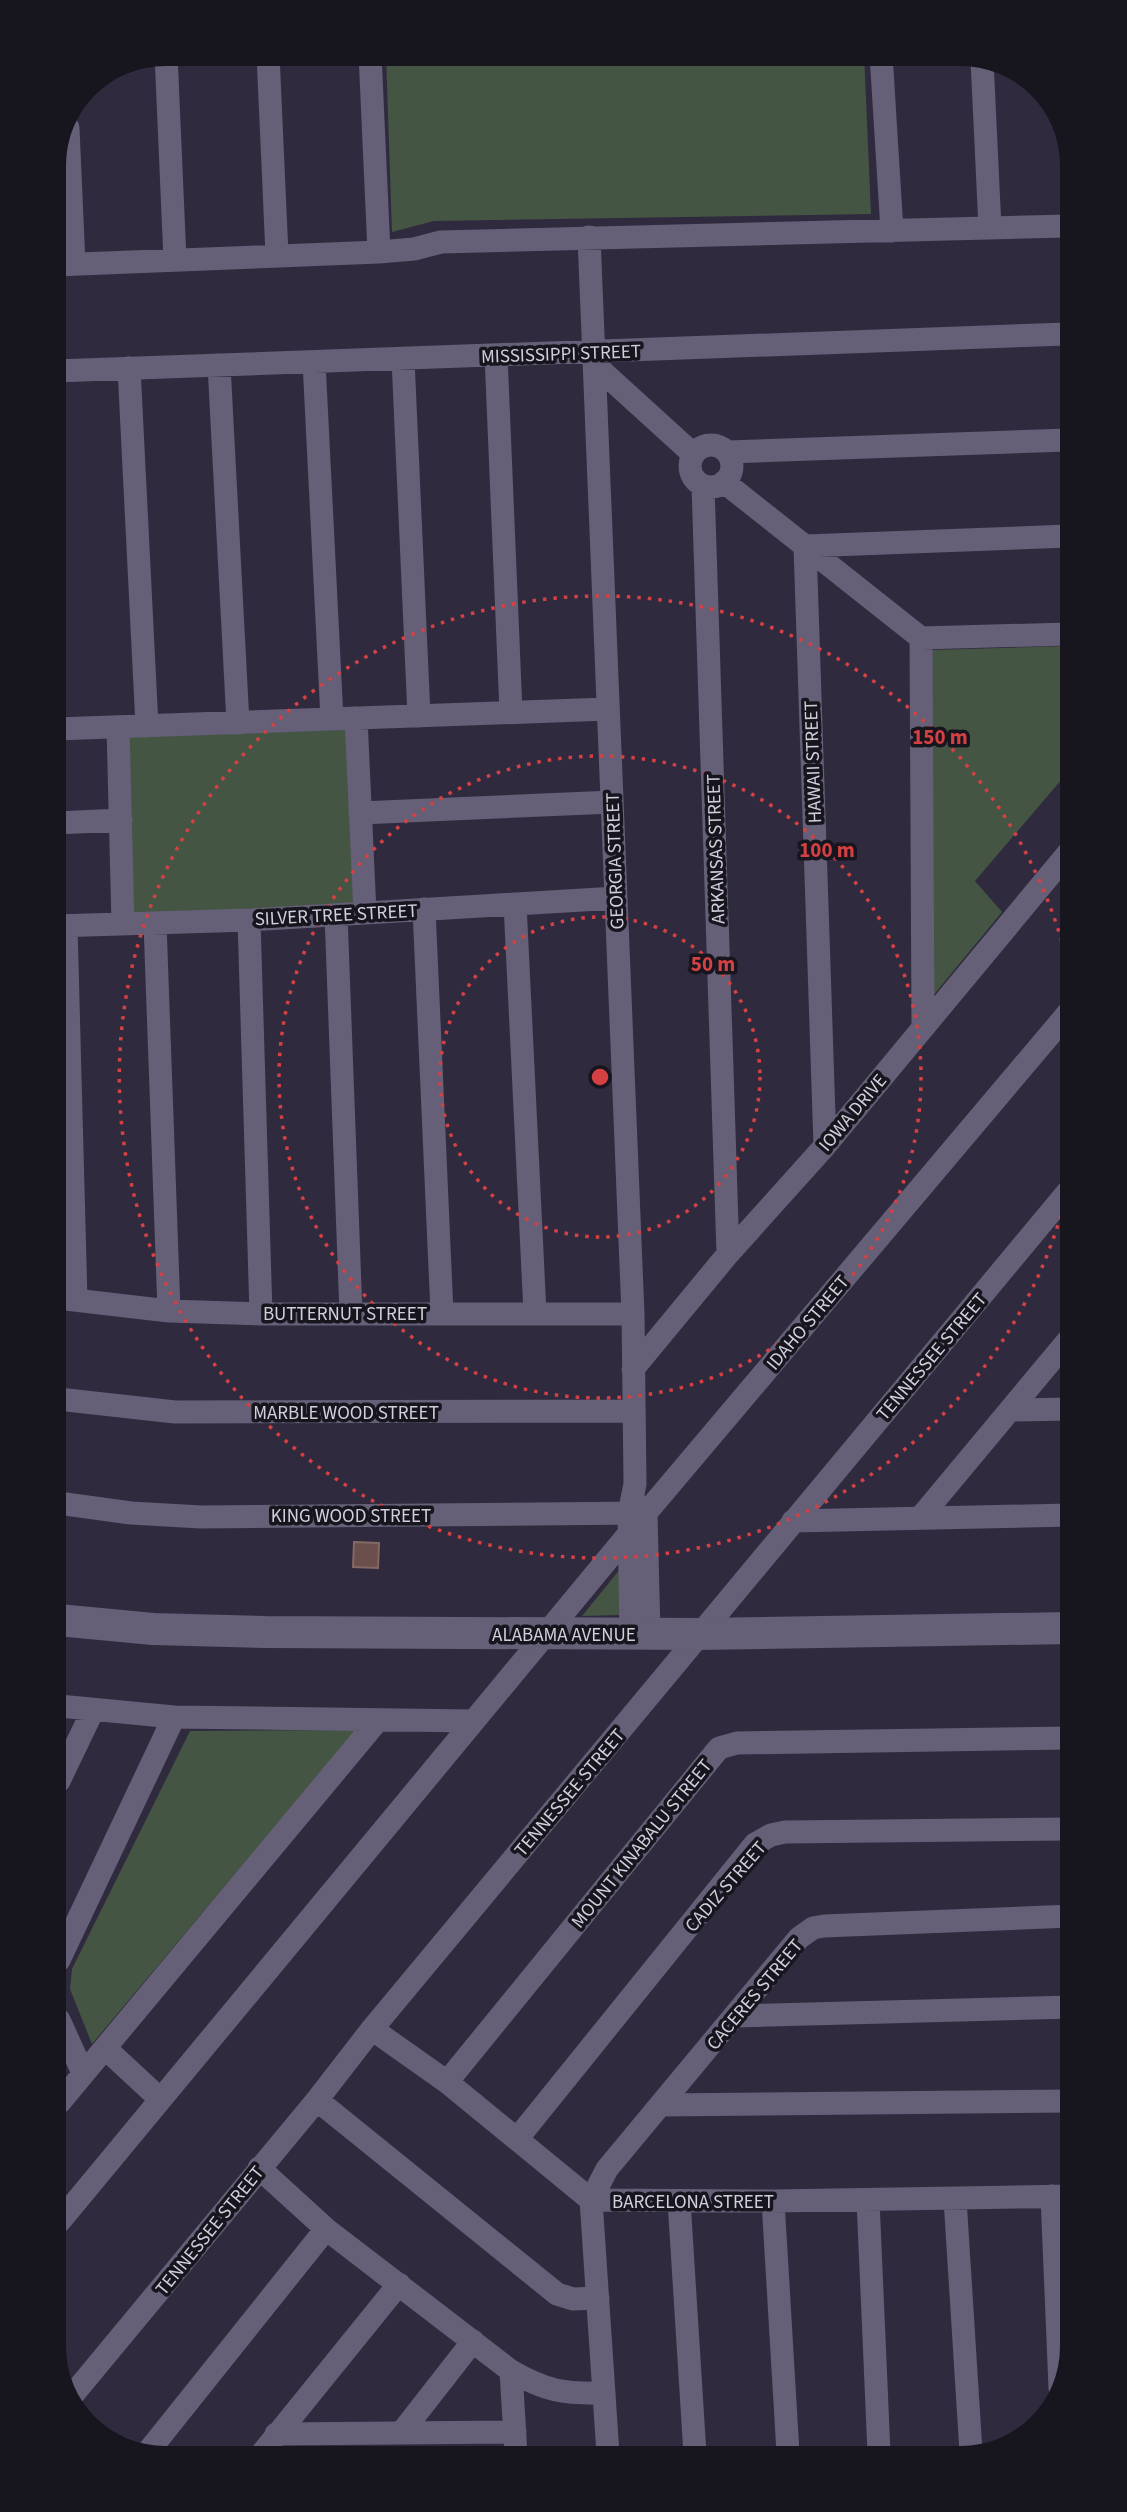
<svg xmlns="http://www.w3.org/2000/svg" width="1127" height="2512" font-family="'Source Sans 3',sans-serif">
	<rect width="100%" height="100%" fill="#302a3f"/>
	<path fill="#455544" d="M386 54H864L871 214 434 221 392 232Z
		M1068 646V772L975 881 1002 912 932 997V650Z
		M346 726 354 903 134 915 125 736Z
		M621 1568V1615L582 1616Z
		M356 1730 92 2044 70 1989 72 1969 190 1731Z"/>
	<path fill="#6a4f4c" stroke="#846864" stroke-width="2" d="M354 1542 379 1543 378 1568 353 1567Z"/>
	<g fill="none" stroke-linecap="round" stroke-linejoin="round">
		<path stroke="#655f77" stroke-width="23" d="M166 54 175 260
			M268 54 277 255
			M370 54 379 252
			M881 54 892 231
			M982 60 990 228
			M68 128 74 264
			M589 237 633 1314 635 1484 629 1513 631 1634
			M55 265 379 252 414 249 441 242 1067 226
			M496 355 511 712
			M403 359 419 716
			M314 362 332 719
			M594 364 693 454
			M219 365 238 723
			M129 368 147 726
			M55 371 1067 334
			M690 466a21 21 0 1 1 42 0a21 21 0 1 1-42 0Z
			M728 452 1068 440
			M724 482 921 638
			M703 486 728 1254
			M921 638 923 1027
			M921 638 1068 634
			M356 718 365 913
			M118 727 123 924
			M56 728V729L608 709
			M360 813 612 802
			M56 823 121 820
			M515 904 535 1313
			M424 909 442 1313
			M336 915 351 1314
			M249 920 261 1314
			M155 923 169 1311
			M56 926 249 920 616 898
			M66 926 76 1300
			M825 1146 805 546 1068 536
			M57 1298 169 1311 261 1314H633
			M633 1369 728 1254 825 1146 1069 852
			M58 1399 175 1412 634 1411
			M1010 1410 1070 1409
			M58 1503 131 1513 201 1517 643 1513
			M644 1507 646 1513 649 1634
			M920 1518 1070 1338
			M793 1521 1070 1515
			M59 1706 174 1717 473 1721
			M59 1781 93 1710
			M59 1960 174 1717
			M735 2016 1072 2007
			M59 2020 83 2073
			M372 2029 447 2082 591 2200 773 2201 1072 2196
			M105 2048 160 2099
			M447 2082 719 1748 737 1743 1071 1738
			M317 2100 557 2294 573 2299 598 2298
			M60 2102 378 1720
			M661 2105 1072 2101
			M517 2139 755 1844 771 1835 785 1832 1071 1829
			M259 2168 326 2229 511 2371C546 2391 563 2394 604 2393
			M1052 2196 1060 2388
			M955 2199 971 2452
			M868 2200 879 2453
			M679 2201 695 2454
			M773 2201 788 2453
			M60 2221 646 1513 1069 1012
			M511 2371 516 2455
			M71 2397 317 2100 372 2029 1070 1189
			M402 2432 473 2341
			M276 2434 515 2432
			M147 2453 326 2229
			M608 2454 591 2200 607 2169 799 1938 813 1928 824 1926 1072 1916
			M259 2457 399 2284"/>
		<path stroke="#655f77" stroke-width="32" d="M58 1620 153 1629 265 1632 699 1634 1071 1628"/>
	</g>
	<g fill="none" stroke="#d54143" stroke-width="3.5" stroke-dasharray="3.5 7">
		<circle cx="600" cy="1077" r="160"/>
		<circle cx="600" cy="1077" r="321"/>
		<path d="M1069 1185A481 481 0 1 1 1069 969"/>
	</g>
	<g text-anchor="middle" stroke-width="7" stroke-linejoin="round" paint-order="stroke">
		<g font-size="19" fill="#d2cfdc" stroke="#17151e">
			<text transform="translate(561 353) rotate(-2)" y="7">MISSISSIPPI STREET</text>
			<text transform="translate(812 762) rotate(-92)" y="7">HAWAII STREET</text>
			<text transform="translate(715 849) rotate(-92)" y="7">ARKANSAS STREET</text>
			<text transform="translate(614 861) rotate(-92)" y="7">GEORGIA STREET</text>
			<text transform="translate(336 914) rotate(-3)" y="7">SILVER TREE STREET</text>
			<text transform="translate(852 1112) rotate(-50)" y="7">IOWA DRIVE</text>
			<text x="345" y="1320">BUTTERNUT STREET</text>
			<text transform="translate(807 1322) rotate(-50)" y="7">IDAHO STREET</text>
			<text transform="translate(931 1356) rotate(-50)" y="7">TENNESSEE STREET</text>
			<text x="346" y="1419">MARBLE WOOD STREET</text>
			<text x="351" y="1522">KING WOOD STREET</text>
			<text x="564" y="1641">ALABAMA AVENUE</text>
			<text transform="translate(569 1792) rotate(-50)" y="7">TENNESSEE STREET</text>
			<text transform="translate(641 1843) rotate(-51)" y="7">MOUNT KINABALU STREET</text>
			<text transform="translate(725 1886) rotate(-49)" y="7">CADIZ STREET</text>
			<text transform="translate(754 1994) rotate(-50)" y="7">CACERES STREET</text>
			<text x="693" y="2208">BARCELONA STREET</text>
			<text transform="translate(209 2230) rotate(-51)" y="7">TENNESSEE STREET</text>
		</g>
	</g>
	<path d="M0 0H1127V2512H0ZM165 66H961A99 99 0 0 1 1060 165V2347A99 99 0 0 1 961 2446H165A99 99 0 0 1 66 2347V165A99 99 0 0 1 165 66Z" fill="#17151e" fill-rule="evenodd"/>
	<circle cx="600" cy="1077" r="10" fill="#d54143" stroke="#17151e" stroke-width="3.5"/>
	<g font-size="21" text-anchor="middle" font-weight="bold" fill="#d54143" stroke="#17151e" stroke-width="7" stroke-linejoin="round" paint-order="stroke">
		<text x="940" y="744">150 m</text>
		<text x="827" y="857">100 m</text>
		<text x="713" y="971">50 m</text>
	</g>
</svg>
